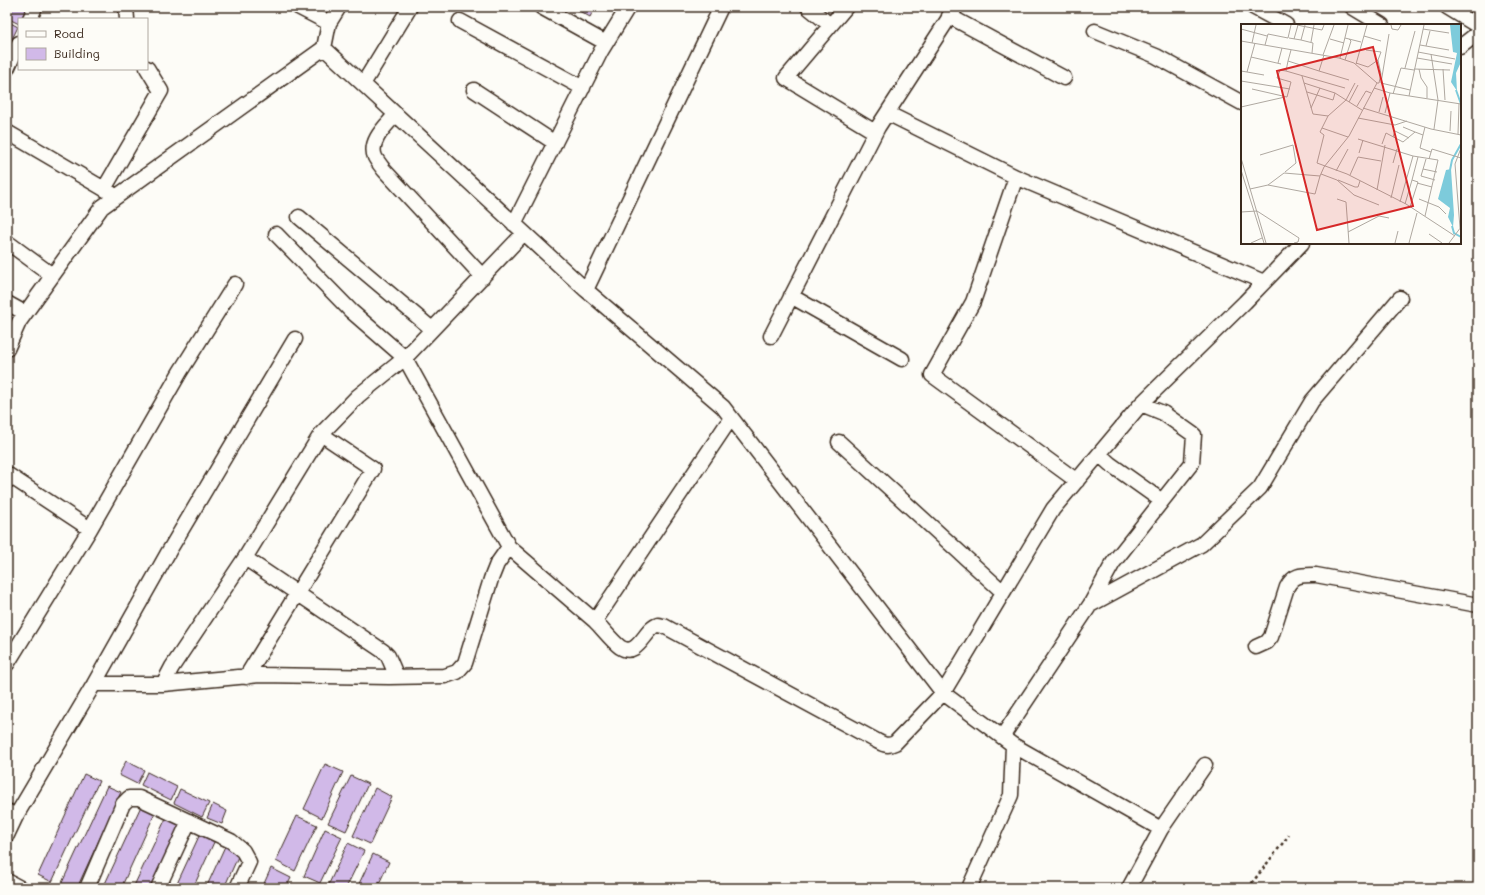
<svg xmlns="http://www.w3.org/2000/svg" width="1485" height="895" font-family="Mali,sans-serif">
	<rect width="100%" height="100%" fill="#fdfcf7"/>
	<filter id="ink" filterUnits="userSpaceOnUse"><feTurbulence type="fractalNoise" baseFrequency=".025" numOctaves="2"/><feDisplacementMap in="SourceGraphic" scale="8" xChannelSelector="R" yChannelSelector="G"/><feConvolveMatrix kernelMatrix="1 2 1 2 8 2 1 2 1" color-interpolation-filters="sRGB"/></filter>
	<g filter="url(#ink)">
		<path fill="#d1b9e8" stroke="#3b2a1e" d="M7 7H27L21 19H19V24L7 18Z
			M572 7H595L590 17Z
			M7 21 18 27 11 41 7 39Z
			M126 761 144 770 137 784 119 775Z
			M325 764 343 772 322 818 304 809Z
			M147 772 177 787 171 800 141 785Z
			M84 774 99 781 52 882 38 875Z
			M351 776 368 784 346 831 328 823Z
			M107 786 121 792 77 888H62L60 887Z
			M375 788 392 797 370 844 353 836Z
			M180 789 209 803 202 817 174 803Z
			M142 804 156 811 121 888H103Z
			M213 804 227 811 222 824 207 818Z
			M167 816 181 823 151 888H133Z
			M297 816 317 825 295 871 276 861Z
			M325 829 342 837 320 883 304 876Z
			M200 834 215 840 193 888H175Z
			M348 843 364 851 346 888H327Z
			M226 844 241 850 224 888H206Z
			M373 854 389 862 377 888H357Z
			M271 868 291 878 286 888H262Z"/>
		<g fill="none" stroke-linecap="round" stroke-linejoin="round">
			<g stroke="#3b2a1e" stroke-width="17">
				<path id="minor" d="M126 7 127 19
					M298 7 329 23 324 48
					M541 7 606 43
					M808 7 830 25
					M846 7 786 78 875 132
					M1253 7 1286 25
					M1352 7 1382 25
					M1447 7 1478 26
					M949 16 1064 78
					M30 19 35 7
					M460 21 583 88
					M329 23 339 7
					M1095 31 1156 56 1242 103
					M1460 47 1478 33
					M7 69 19 43
					M363 84 410 7
					M474 90 555 143
					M887 113 1016 177 1264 282
					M396 114C387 125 368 141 375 157 377 161 381 166 384 170L483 277
					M7 132 111 193
					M1016 177 973 302 932 375 1077 481
					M104 189 161 91 147 68
					M299 217 432 329
					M514 224 601 51 628 7
					M524 233 405 358 509 547 595 621 731 418
					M7 242 52 275
					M586 290 721 7
					M791 296 902 359
					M7 303 25 313
					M771 336 878 127 956 7
					M7 349 19 322 102 207 324 48 586 290 723 407 943 693 1013 745 1011 795 969 888
					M839 442 1003 592
					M1099 454 1110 464 1162 501
					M7 474 90 529 7 664
					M90 529 180 372 235 284
					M245 558 383 651 388 656 397 677
					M1090 605 1113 563 1192 463 1194 435 1163 413 1141 404
					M595 621C602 628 612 641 620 647 638 659 645 628 658 625 660 625 662 626 664 626L875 740C882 744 887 747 895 743L943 693 1053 509 1141 404 1245 302 1302 243
					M1256 647 1267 642 1271 637 1287 587C1294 574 1302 575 1316 575L1478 605
					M246 677 373 469 321 434
					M94 684H163L260 675 389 677 445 676 457 672 465 663 491 579 497 564 509 547
					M163 684 172 667 245 558 321 434 358 396 405 358 351 311 276 234
					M1002 737 1090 605 1202 544 1260 488 1312 401 1400 298
					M1013 745 1161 829 1129 888
					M7 811 16 816 94 684 169 551 295 339
					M1161 829 1205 765
					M7 835 16 816
					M7 881 20 888
					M87 888 123 804 129 798H139L231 841 243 851 249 862 237 888
					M158 888 189 821"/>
			</g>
			<path stroke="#3b2a1e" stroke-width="2.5" stroke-dasharray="3 3" stroke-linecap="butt" d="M1248 888 1289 835"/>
			<use href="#minor" stroke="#fdfcf7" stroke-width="14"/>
		</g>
	</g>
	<g transform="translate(1241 24)">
		<rect width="220" height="220" fill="#fdfcf7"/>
		<path d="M209 1H220V38L215 49 216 67 210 58 216 29 212 28ZM210 145 213 191 212 203 207 193 209 184 197 175 205 146Z" fill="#7dcbdb"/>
		<path fill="none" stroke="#7dcbdb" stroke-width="2" d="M215 66 220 80M209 146 211 136 220 120M211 202 213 209 220 213"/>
		<path fill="none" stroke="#afa8a0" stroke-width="1" d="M56 1 81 6 83 1M64 1 60 16 72 19 71 29M150 1 151 5 157 6 160 1M0 5 26 12M182 5 208 9M123 12 140 17M48 14 60 16M104 14 120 18M53 15 57 1M89 15 103 19M0 17 98 34 113 39 136 59 108 112 83 143 79 152 43 149 27 161 9 165M70 18 73 1M11 19 15 1M24 21 27 10 47 14 50 1M179 21 208 26M185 22 189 7M50 26 47 37 78 47 83 31M177 28 214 35M190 30 197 76 193 105M82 31 93 1M10 33 40 40M99 34 107 1M176 34 211 40M104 36 110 17 108 15M47 37 45 47 104 64M37 39 41 24M115 39 127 43 137 36 140 28 125 26M115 40 126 1M164 44 174 7M173 45 209 46M178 45 180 54 186 63V74M202 45 204 76M0 47 6 48 14 19M78 47 108 56M6 48 23 51M61 52 72 90 87 92M0 57 49 65M63 59 94 69 105 76 114 59M136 59H138L140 50 137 36M140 59 148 10M140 59 169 66M133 64 149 69M11 65 46 73 50 58 36 54 39 46 45 47M66 68 92 76 94 69M152 70 160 44 173 46M168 72 183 1M108 78 117 61M116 82 125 67 130 69M0 83 44 73M70 84 79 64M122 84 190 105 220 111M138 88 142 73M144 89 149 69 220 80M117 94 154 101 166 97M162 103 174 108M81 104 79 108 83 111 76 139 106 150 165 180 214 212M209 107 210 87M217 110 218 80M182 111 179 124 190 128M107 113 81 104 87 92 105 76 121 86M152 113 154 107 168 114M117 115 172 132 197 136 184 192M141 120 145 109 162 118 174 108 182 111 184 103M118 129 122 116M19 131 52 121 55 139 44 148M0 134 25 219M185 135 180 152 194 156M188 135 191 125 220 134M152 139 156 125M182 145 196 148M0 146 23 219M95 147 107 125M80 150 96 156 113 171 138 181M109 151 117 133 140 137M97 156 114 163H117L119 157M176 159 191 163M27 161 74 170 79 152M136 166 144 121M150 174 158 141M96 175 105 178 108 219M178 175 198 183 205 190M159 178 172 132M164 180 171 156M169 183 177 158 171 156 177 133M0 188 16 187 58 214 57 218 53 219M219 204 214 140 220 124M107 208 138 192 148 194M188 210 201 219M10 219 21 214M154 219 157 207M168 219 176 189M208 219 220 203"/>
		<path fill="#d62828" fill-opacity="0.15" stroke="#d62828" stroke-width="2" d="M132 23 172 182 76 206 36 47Z"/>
		<rect width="220" height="220" fill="none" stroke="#3b2a1e" stroke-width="2"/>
	</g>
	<rect width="1485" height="895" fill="none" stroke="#fdfcf7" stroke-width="24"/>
	<rect x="12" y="12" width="1461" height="871" fill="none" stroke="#3b2a1e" stroke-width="1.5" filter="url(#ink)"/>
	<rect x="18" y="18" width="130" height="52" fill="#fdfcf7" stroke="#afa8a0"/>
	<rect x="26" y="31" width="20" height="6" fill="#fdfcf7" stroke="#afa8a0"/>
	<text x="54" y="38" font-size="12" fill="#3b2a1e">Road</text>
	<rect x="26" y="48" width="20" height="12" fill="#d1b9e8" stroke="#afa8a0"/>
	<text x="54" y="58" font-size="12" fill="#3b2a1e">Building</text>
</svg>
